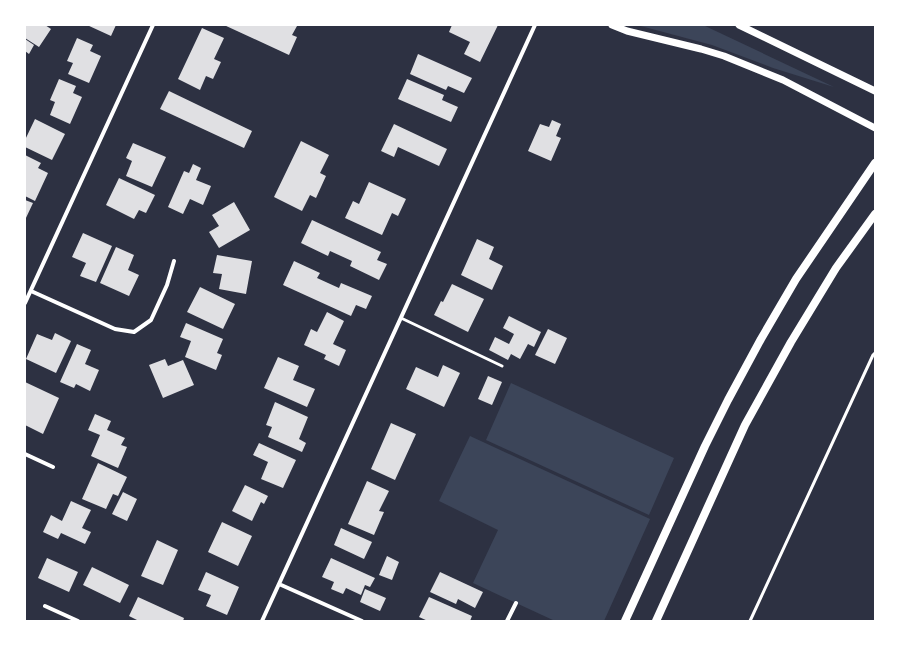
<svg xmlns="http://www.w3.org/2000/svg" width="900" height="646" font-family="Literata,serif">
	<rect width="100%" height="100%" fill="#2d3142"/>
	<path fill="#3c4559" d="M637 25H703L834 87 773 68 712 45Z
		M511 383 674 458 649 515 486 440Z
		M470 436 650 519 604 621H555L473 583 498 530 439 501Z"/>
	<path fill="#e0e0e3" d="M25 25H45L51 29 39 47 25 38Z
		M87 25H116L111 36Z
		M224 25H296L297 26 292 35 297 37 289 55Z
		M452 25H498L480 62 464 54 470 42 449 32Z
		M202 28 224 38 214 59 221 62 213 79 206 76 200 90 178 79Z
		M77 38 93 45 90 51 101 56 89 83 68 74 73 63 67 61Z
		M25 39 34 45 29 54 25 51Z
		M418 54 472 78 464 93 448 86 446 90 410 74Z
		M59 79 76 86 73 93 82 97 70 124 50 115 55 102 50 100Z
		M407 79 444 95 442 100 458 107 451 122 398 99Z
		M169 91 252 131 244 148 160 109Z
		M35 119 65 134 52 160 25 147V140Z
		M552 120 561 124 556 136 561 138 551 161 528 151 540 124 549 127Z
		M394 124 447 149 439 166 398 147 394 157 381 151Z
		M301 141 329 155 320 173 326 176 316 198 310 195 302 211 274 197Z
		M133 143 166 157 152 187 126 176 132 161 126 158Z
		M25 155 41 163 38 168 48 173 35 201 25 196Z
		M193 164 201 168 196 180 211 186 203 205 190 199 183 214 168 207 184 171 189 173Z
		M119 178 155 195 146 213 139 210 134 219 106 205Z
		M369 182 406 199 398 216 392 213 382 235 345 218 353 201 359 204Z
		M25 200 33 203 25 220Z
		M234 202 250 230 219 248 209 232 219 226 212 215Z
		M312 220 381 252 377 260 387 264 379 280 350 266 352 261 330 251 328 256 301 243Z
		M83 233 112 246 96 282 80 276 86 263 72 257Z
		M477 239 494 247 489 259 503 266 492 290 461 275Z
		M116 247 134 255 128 270 139 275 129 296 100 283Z
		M217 255 252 261 246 294 219 289 222 274 213 273Z
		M294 261 320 273 317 278 339 288 341 283 372 296 366 309 356 305 351 316 283 285Z
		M452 284 484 299 468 332 434 315 441 301 443 302Z
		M200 287 235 304 223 329 187 312Z
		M327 312 344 321 333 344 346 350 339 366 324 359 326 355 304 345 311 329 317 332Z
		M509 316 541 332 534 347 528 344 520 359 511 354 508 360 489 350 495 337 509 344 514 334 503 328Z
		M186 323 223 339 217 353 222 355 216 370 185 357 191 341 180 337Z
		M548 329 567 338 555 364 535 355Z
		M55 333 71 341 56 373 26 359 37 334 52 340Z
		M77 344 91 350 85 364 99 370 90 391 76 384 74 388 60 382Z
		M278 357 299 366 293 380 315 389 307 407 264 388Z
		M165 359 168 366 183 360 194 385 163 398 149 365Z
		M443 365 460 373 444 407 406 389 416 367 438 377Z
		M488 376 502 382 492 405 478 399Z
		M25 382 59 398 43 434 25 425Z
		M275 402 308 417 299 439 306 443 302 452 268 437 272 427 266 425Z
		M95 414 111 421 107 430 125 438 121 445 127 447 118 468 91 456 100 435 88 430Z
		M391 423 416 434 395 480 371 469Z
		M259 443 296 460 283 488 261 479 268 462 253 455Z
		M98 463 127 477 118 496 113 494 106 509 82 499Z
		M367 481 389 491 379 511 384 512 374 535 348 524Z
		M245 485 268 496 264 504 261 502 252 521 232 511Z
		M123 492 137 499 127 521 112 514Z
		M71 501 91 510 82 528 91 532 85 544 61 533 58 539 43 532 51 515 62 521Z
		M222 522 252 536 238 566 208 552Z
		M341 528 372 542 364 559 334 545Z
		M157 540 178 550 163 585 141 576Z
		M387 556 399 562 392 580 379 575Z
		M47 558 78 572 69 592 38 578Z
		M331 558 375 578 370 587 365 585 361 595 346 588 343 594 331 589 334 582 322 577Z
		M92 567 129 585 120 603 83 585Z
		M206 572 239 587 227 615 206 606 211 595 198 590Z
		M440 572 483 592 475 608 458 599 456 604 430 592Z
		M365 589 386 598 380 611 360 602Z
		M138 597 184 618 183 621H139L129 616Z
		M429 597 472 616 470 621H428L419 617Z"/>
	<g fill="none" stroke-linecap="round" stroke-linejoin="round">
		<path stroke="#fff" stroke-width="3" d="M401 318 502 366
			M750 621 873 355 875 353"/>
		<path stroke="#fff" stroke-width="4" d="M31 291 115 329 134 332 151 320 167 285 174 261
			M25 303 153 25
			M25 454 53 467
			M279 584 362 621
			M45 606 78 621
			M262 621 535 25
			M507 621 516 603"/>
		<path stroke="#fff" stroke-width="7" d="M612 25 627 31 701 49 724 56 783 80 875 128
			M739 25 875 91"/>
		<path stroke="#fff" stroke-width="8" d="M625 621 705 446 728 400 761 339 796 279 875 163
			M656 621 745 425 791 342 836 268 875 214"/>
	</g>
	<rect width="900" height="646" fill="none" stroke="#ffffff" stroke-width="52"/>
</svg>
